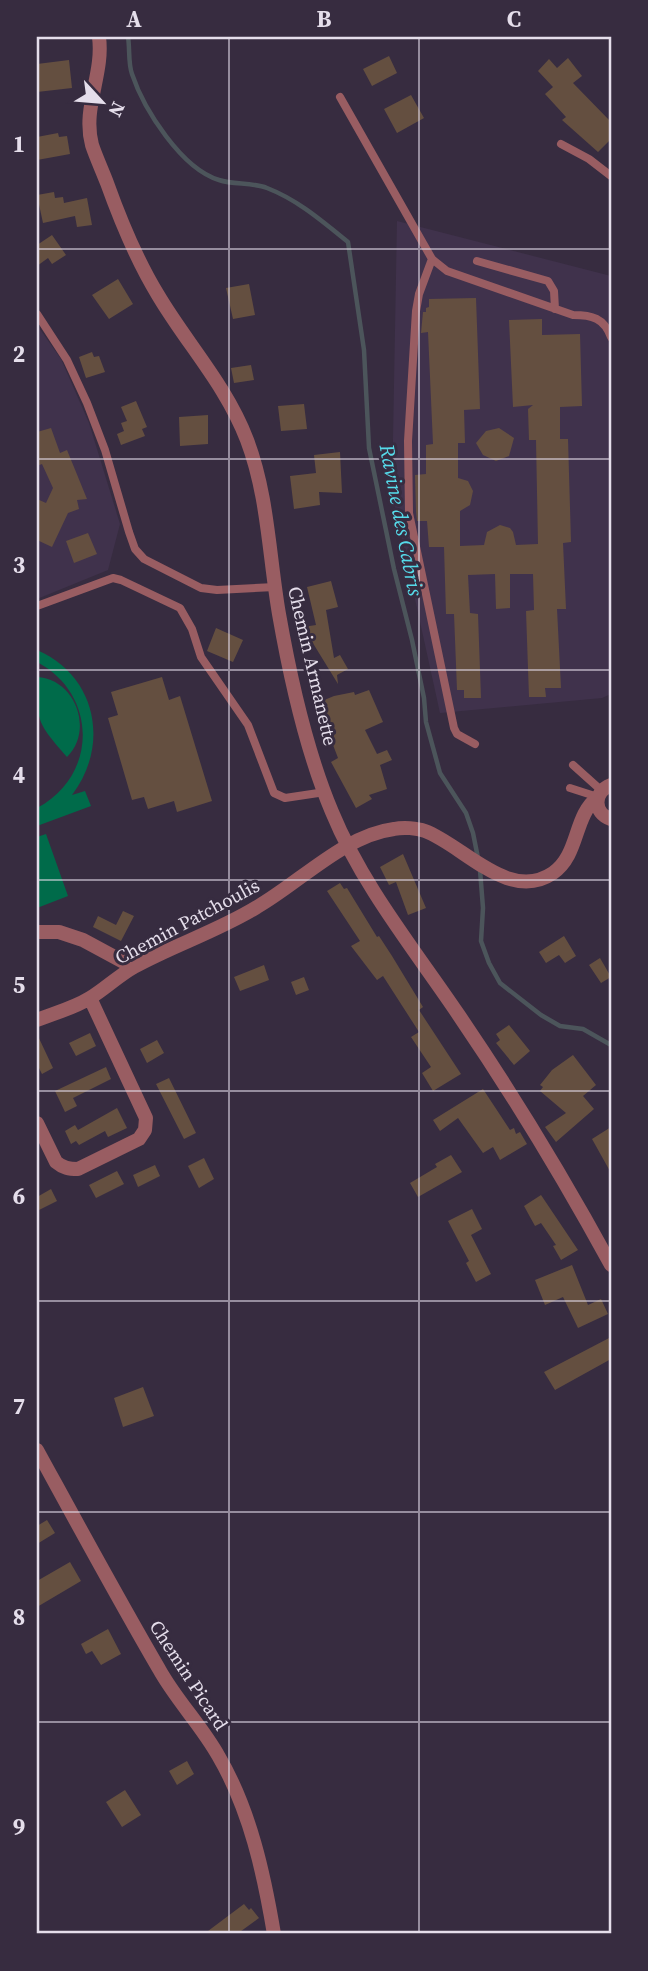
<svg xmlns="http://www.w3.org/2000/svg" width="648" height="1971" font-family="'Source Serif 4',serif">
	<rect width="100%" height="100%" fill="#372c40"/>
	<path fill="#40324c" d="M397 221 611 276V694L602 698 440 713 392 494Z
		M37 325 61 359 89 423 120 524 108 570 37 599Z"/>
	<path fill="#006b4a" d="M37 650C97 676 110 745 72 795L85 791 91 806 37 826V808C98 776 98 694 37 662Z
		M37 677C76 679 94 731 67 757 37 722 37 723 37 677Z
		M46 834 68 896 37 908V837Z"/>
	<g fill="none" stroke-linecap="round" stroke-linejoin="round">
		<path stroke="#4c555b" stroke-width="4.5" d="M128 37C130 49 128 63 132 74 144 110 182 169 219 180 234 185 252 182 267 188 298 200 322 221 348 242L364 350 369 448 394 569 412 640 424 698 426 722 440 773 466 813 473 833 478 858
			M480 870 483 908 481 941 489 963 500 983 541 1015 560 1026 583 1029 611 1045"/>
	</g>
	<path fill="#644f40" d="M389 56 397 73 372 86 363 69Z
		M568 58 582 76 573 83 611 122V139L598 152 562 120 566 117 545 94 553 87 538 71 549 59 557 68Z
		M69 60 72 88 37 92V64Z
		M411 95 424 118 397 133 384 109Z
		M58 133 59 137 67 136 70 154 37 160V137Z
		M54 192 55 198 63 197 64 203 87 198 92 225 77 227 75 216 43 223 37 195Z
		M52 235 66 255 52 264 48 258 37 266V245Z
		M118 279 133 304 109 319 92 295Z
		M249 284 255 315 233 319 226 288Z
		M476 298 480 409 464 410 465 443H458V478L468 481 473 491 470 505 460 511V546L484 545 487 532 500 525 510 528 513 532 516 545 538 544 536 440H529L528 409 533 405 513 407 509 320 542 319V335L580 334 582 406 560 407V439H568L571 542 563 543 566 609H557L561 688H545L546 697H529L526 611 534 610 533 574H510V608L496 609 495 574 468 575 470 613 478 614 481 698H464V690H457L454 614H446L444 547H429L427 521H417L416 512 415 475 426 474V445L433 444 428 332 421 333 423 312H426V308L429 307V299Z
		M92 352 94 357 99 356 105 372 86 378 79 357Z
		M251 365 254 380 234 383 231 368Z
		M136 401 147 427 142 429 145 436 121 445 117 434 124 431 121 423 127 421 121 407Z
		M304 404 307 429 281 431 278 406Z
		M208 415V444L180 446 179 417Z
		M51 428 60 453 67 450 87 499 77 500 79 509 68 513 52 547 37 540V499L46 503 53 488 42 464 37 466V432Z
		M499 428 514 438 509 456 496 461 483 455 476 443 486 431Z
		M340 452 342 493 319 492 320 505 294 509 290 476 316 473 314 455Z
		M88 533 97 554 74 563 66 541Z
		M331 581 338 607 326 610 334 658 340 655 348 669 337 675 338 684 303 627 316 625 307 587Z
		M216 628 243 640 233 662 207 651Z
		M162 677 169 700 180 696 212 801 177 812 174 801 148 809 144 797 132 800 108 718 118 715 111 692Z
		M369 690 383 722 365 730 377 754 387 750 392 760 380 765 387 789 369 795 372 799 356 808 331 762 338 758 317 703 334 696 354 692 355 695Z
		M403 854 426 908 408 915 396 882 389 885 380 867Z
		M340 883 344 889 347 888 377 937 379 936 392 956 423 1007 419 1010 461 1074 433 1091 422 1073 431 1067 411 1037 419 1032 383 976 377 980 351 946 360 941 327 891Z
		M123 911 134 916 121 941 93 927 98 916 116 925Z
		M564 936 576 956 565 963 559 955 546 963 539 952Z
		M600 958 611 977 601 983 589 965Z
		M264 965 269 980 240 991 234 977Z
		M304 977 309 990 296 995 291 982Z
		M509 1025 530 1051 514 1065 496 1043 500 1040 496 1034Z
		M90 1033 96 1046 76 1056 69 1043Z
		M37 1034 53 1068 42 1074 37 1064Z
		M157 1040 164 1053 147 1063 140 1049Z
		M573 1055 596 1085 583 1096 594 1109 556 1142 545 1127 566 1113 540 1091 543 1087 540 1085 552 1070Z
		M106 1067 111 1079 73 1098 77 1106 65 1112 55 1091Z
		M169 1078 196 1133 184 1139 156 1084Z
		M483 1089 510 1130 514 1128 516 1134 520 1132 527 1144 500 1160 493 1147 483 1153 458 1118 440 1131 433 1120Z
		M117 1108 127 1128 108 1137 105 1131 79 1145 76 1141 71 1144 65 1131 75 1125 78 1130Z
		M611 1127V1173L592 1139Z
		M451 1155 462 1172 418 1197 410 1183 437 1167 435 1164Z
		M204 1158 214 1179 199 1188 188 1166Z
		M155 1165 160 1176 138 1187 133 1175Z
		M117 1171 124 1184 96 1198 89 1185Z
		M51 1189 57 1201 37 1211V1197Z
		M541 1195 578 1250 561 1260 553 1246 556 1245 541 1223 535 1226 524 1206Z
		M472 1209 482 1229 471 1235 491 1274 476 1282 466 1263 469 1261 448 1221Z
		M572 1265 588 1305 601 1299 608 1314 578 1328 563 1297 545 1305 535 1280Z
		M611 1337V1359L555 1390 544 1372Z
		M143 1387 154 1416 123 1427 114 1398Z
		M47 1520 55 1533 37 1544V1526Z
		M70 1562 81 1581 37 1607V1581Z
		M108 1629 121 1654 101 1665 92 1651 86 1654 81 1644Z
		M187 1761 194 1774 177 1785 169 1771Z
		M125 1790 141 1815 122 1827 106 1802Z
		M244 1904 249 1910 251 1908 259 1918 237 1934H204Z"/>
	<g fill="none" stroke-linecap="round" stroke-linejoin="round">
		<path stroke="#995d62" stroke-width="8" d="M340 97 432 259 447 271 573 315C592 315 604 318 611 337
			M561 144 589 159 611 176
			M432 259 419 294 416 311 408 441 409 513 454 728 457 734 475 744
			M477 261 548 281 554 291 555 309
			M37 314 67 360 87 403 105 450 129 532 135 549 144 559 201 588 217 590 275 587
			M37 606 113 578 121 580 180 608 192 629 201 657 248 725 274 793 285 798 325 792
			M573 765 602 791
			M570 788 598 797"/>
		<path stroke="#995d62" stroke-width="14" d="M99 37C104 74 82 108 92 145 96 157 102 170 107 183 121 222 136 259 158 295 187 344 226 385 247 440 268 495 269 556 279 614 290 677 307 753 332 812 362 885 414 949 458 1014 514 1096 564 1179 611 1265
			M611 785C593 792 593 813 611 819
			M37 932H59L83 940 133 967
			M37 1020C55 1013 74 1008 90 998 105 989 118 976 134 967 174 945 218 931 257 907 299 883 345 835 394 829 403 827 417 828 425 831 463 845 509 903 553 873 580 854 573 816 598 797
			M37 1123 56 1162C63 1168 69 1169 78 1169L139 1139 145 1130 146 1118 90 998
			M37 1450C77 1523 117 1597 159 1669 176 1700 202 1726 219 1757 250 1810 264 1874 274 1934"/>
	</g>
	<path fill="none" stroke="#e5deeb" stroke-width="2" stroke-opacity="0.55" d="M229 37V1934M419 37V1934M37 249H611M37 459H611M37 670H611M37 880H611M37 1091H611M37 1301H611M37 1512H611M37 1722H611"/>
	<g text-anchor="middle" stroke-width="6" stroke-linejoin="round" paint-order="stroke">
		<g font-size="19" fill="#e5deeb" stroke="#372c40">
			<text transform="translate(313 666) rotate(77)" y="7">Chemin Armanette</text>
			<text transform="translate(187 921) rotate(-28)" y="7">Chemin Patchoulis</text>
			<text transform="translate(189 1675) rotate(57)" y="7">Chemin Picard</text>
		</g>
		<g font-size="21" font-style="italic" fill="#56dbea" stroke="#372c40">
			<text transform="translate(401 520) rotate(79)" y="7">Ravine des Cabris</text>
		</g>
	</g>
	<rect width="648" height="1971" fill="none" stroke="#372c40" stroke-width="77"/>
	<g transform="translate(102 102) rotate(116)" stroke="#372c40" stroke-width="5" paint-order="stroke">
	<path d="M0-5L12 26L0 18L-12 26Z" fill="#e5deeb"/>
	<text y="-10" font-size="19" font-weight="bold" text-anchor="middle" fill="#e5deeb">N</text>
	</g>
	<rect x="38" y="38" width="572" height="1894" fill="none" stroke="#e5deeb" stroke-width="2.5"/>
	<g font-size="23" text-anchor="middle" font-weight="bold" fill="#e5deeb">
		<text x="134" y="27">A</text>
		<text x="324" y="27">B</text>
		<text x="514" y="27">C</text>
		<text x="19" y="152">1</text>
		<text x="19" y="362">2</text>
		<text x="19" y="573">3</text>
		<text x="19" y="783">4</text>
		<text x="19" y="993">5</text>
		<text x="19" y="1204">6</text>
		<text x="19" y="1414">7</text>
		<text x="19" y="1625">8</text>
		<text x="19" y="1835">9</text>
	</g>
</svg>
